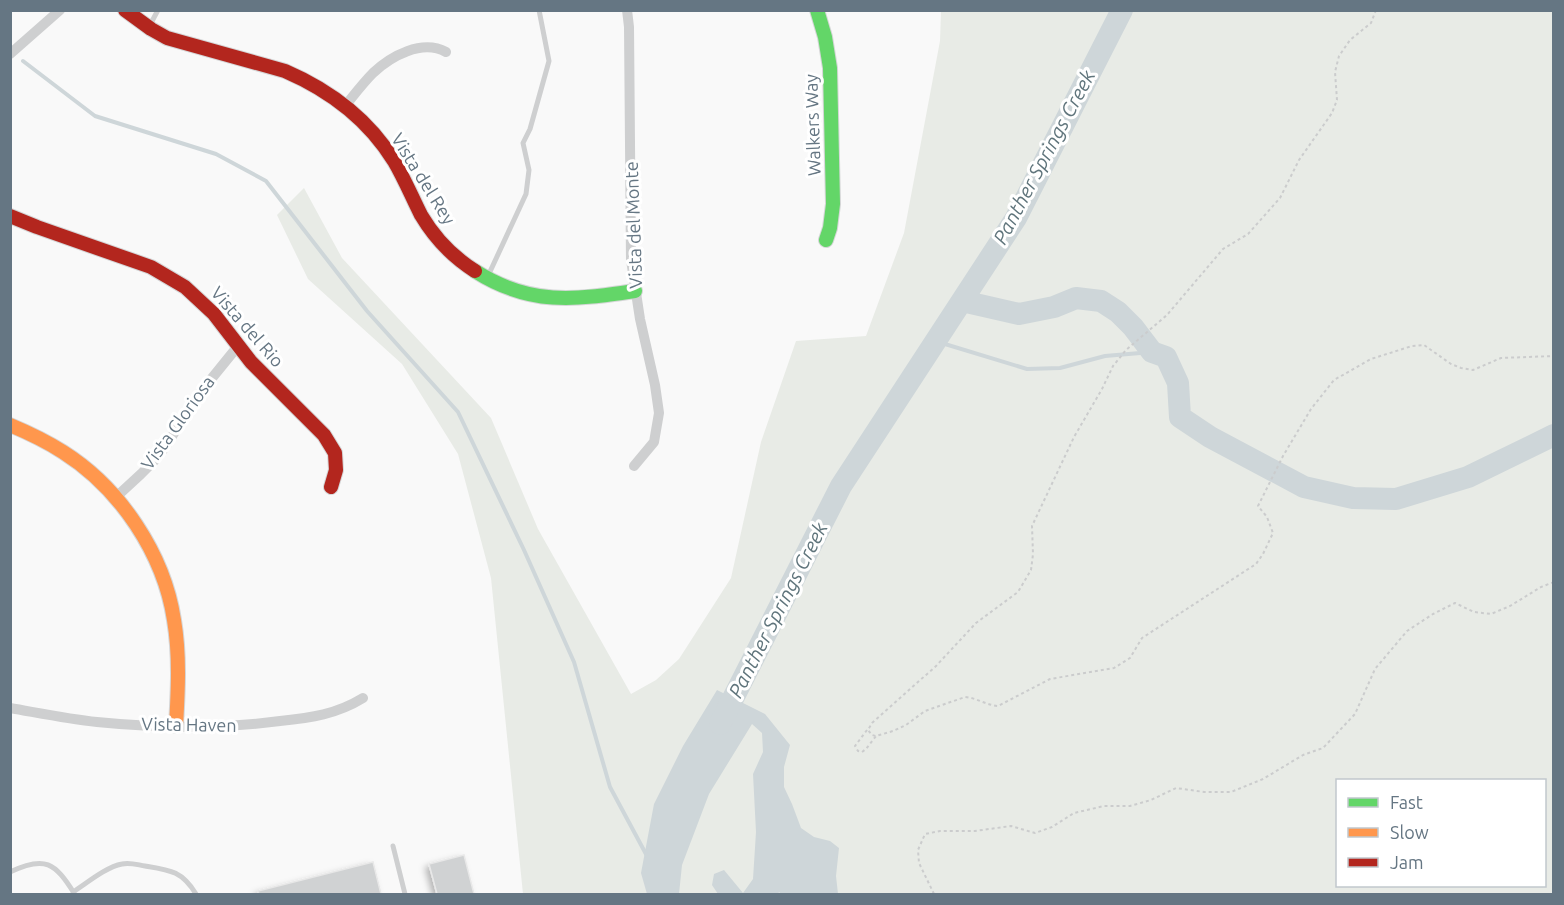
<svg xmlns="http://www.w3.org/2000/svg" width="1564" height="905" font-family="Ubuntu,sans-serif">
	<defs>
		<filter id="shadow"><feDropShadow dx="-3.5" dy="3.5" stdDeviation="3" flood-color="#0004"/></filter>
	</defs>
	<rect width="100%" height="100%" fill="#f9f9f9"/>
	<path fill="#e8ebe6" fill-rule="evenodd" d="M941 11H1553V894H523L491 578 458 454 402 364 308 279 277 215 304 188 342 258 491 418 538 529 631 694 656 680 679 659 731 578 761 442 796 341 866 336 904 233 940 41ZM1338 780H1544V886H1338Z"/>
	<path fill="#ced6d9" d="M717 690 765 714 790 745 784 767V787L792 804 801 828 814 837 830 841 839 848 836 876 838 894H781L779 892 778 894H718L712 885 714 874 724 870 743 893 753 879 756 832 753 774 763 752 762 733 752 724 709 794 682 865 679 894H647L641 873 654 804 683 746Z"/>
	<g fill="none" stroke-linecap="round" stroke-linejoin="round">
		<path stroke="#ced6d9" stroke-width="4" d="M23 61 95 116 216 154 266 181 367 311 458 412 524 550 574 662 610 787 647 856
			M935 341 1027 369 1060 368 1105 356 1152 352"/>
		<path stroke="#ced6d9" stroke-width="22" d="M962 301 1019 314 1054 307 1076 298 1101 301 1118 312 1133 327 1152 352 1166 357 1178 383 1180 417 1210 437 1304 487 1353 498 1396 499 1468 477 1554 435
			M720 724 841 486 1016 218 1122 10"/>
	</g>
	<path fill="#d0d2d3" stroke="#e8e8e8" stroke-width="1.5" filter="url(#shadow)" d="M464 855 474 894H437L429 864Z
		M373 862 381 894H259L258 891Z"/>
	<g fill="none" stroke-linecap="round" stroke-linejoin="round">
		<g stroke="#d5d6d7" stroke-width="16">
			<path id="fast" d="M817 10 825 37 830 68 833 204 830 228 826 240
				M475 271C530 306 574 300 635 291"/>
		</g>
		<g stroke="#d5d6d7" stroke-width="16">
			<path id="slow" d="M10 425C29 433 46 441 63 452 120 488 164 554 174 620 180 655 178 691 176 726"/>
		</g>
		<g stroke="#d5d6d7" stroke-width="16">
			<path id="jam" d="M125 10 151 29 167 38 285 71C329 90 368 119 394 161 404 178 412 197 421 215 434 237 453 257 475 271
				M10 216 37 227 151 267 185 287 214 314 251 362 324 435 335 453 336 470 331 487"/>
		</g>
		<path stroke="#cbcccd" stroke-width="2" stroke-dasharray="3 3" stroke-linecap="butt" d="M1376 10 1371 23 1350 40 1339 56 1335 72 1337 100 1332 113 1299 160 1280 198 1248 234 1223 249 1167 315 1126 350 1113 366 1102 389 1074 437 1032 526 1033 554 1031 570 1018 592 976 623 936 666 872 723 868 730 872 735 876 736 893 731 906 725 925 711 965 697C977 698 986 705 998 706L1050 679 1114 668 1130 658 1142 638 1256 564 1263 554 1273 533 1267 517 1258 506 1283 456 1311 409 1334 380 1371 359 1412 346 1424 345 1451 364 1461 368 1473 370 1501 358 1554 356
			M867 730 855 746 858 751 862 752 866 749 876 736
			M934 894 919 863 918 850 925 834 940 831H975L1011 826 1035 833 1052 827 1074 813 1104 806H1130L1151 800 1176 788 1204 792H1231L1263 779 1303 755 1323 748 1355 714 1375 669 1407 631 1433 614 1455 603 1474 612 1491 614 1510 606 1541 587 1554 582"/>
		<path stroke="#cecfd0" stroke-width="5" d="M150 25 158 10
			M488 276 526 194 529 170 523 143 530 129 549 61 539 10
			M393 846 405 894
			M10 872C45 855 55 863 74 893
			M73 892C87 883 106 867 122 864 130 862 138 865 145 866 170 870 182 871 196 894"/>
		<path stroke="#cecfd0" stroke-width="10" d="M627 10 629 27 631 260 640 319 655 385 659 413 654 442 634 466
			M10 54 60 10
			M345 106C354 95 363 83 373 73 391 56 422 39 446 52
			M115 498 141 474 156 459 168 443 195 399 238 346
			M10 708C39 713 68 719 97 722 157 728 220 729 280 721 311 718 337 714 363 698"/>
		<use href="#fast" stroke="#63d668" stroke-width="14"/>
		<use href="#slow" stroke="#ff974d" stroke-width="14"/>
		<use href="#jam" stroke="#b3261e" stroke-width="14"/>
	</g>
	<g text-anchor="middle" stroke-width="6" stroke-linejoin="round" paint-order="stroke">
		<g font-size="18" fill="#657683" stroke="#fff">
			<text transform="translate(813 125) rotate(-92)" y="6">Walkers Way</text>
			<text transform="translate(423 179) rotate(58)" y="6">Vista del Rey</text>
			<text transform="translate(634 225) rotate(-92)" y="6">Vista del Monte</text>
			<text transform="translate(247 327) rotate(49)" y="6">Vista del Rio</text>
			<text transform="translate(178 423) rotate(-54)" y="6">Vista Gloriosa</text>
			<text transform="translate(189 725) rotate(1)" y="6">Vista Haven</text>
		</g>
		<g font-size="20" font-style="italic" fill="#60757c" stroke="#fff">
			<text transform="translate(1044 157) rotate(-62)" y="7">Panther Springs Creek</text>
			<text transform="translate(778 610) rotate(-63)" y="7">Panther Springs Creek</text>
		</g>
	</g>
	<rect width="1564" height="905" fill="none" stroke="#657683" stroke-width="24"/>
	<rect x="1336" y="779" width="210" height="108" fill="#ffffff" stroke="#c1c8cd" stroke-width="1.5"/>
	<rect x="1348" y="798" width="30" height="9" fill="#63d668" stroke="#c1c8cd" stroke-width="1.5"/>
	<text x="1390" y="809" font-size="18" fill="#657683">Fast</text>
	<rect x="1348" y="828" width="30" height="9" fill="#ff974d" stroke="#c1c8cd" stroke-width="1.5"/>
	<text x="1390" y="839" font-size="18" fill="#657683">Slow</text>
	<rect x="1348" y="858" width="30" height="9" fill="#b3261e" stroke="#c1c8cd" stroke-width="1.5"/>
	<text x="1390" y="869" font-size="18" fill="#657683">Jam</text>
</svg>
